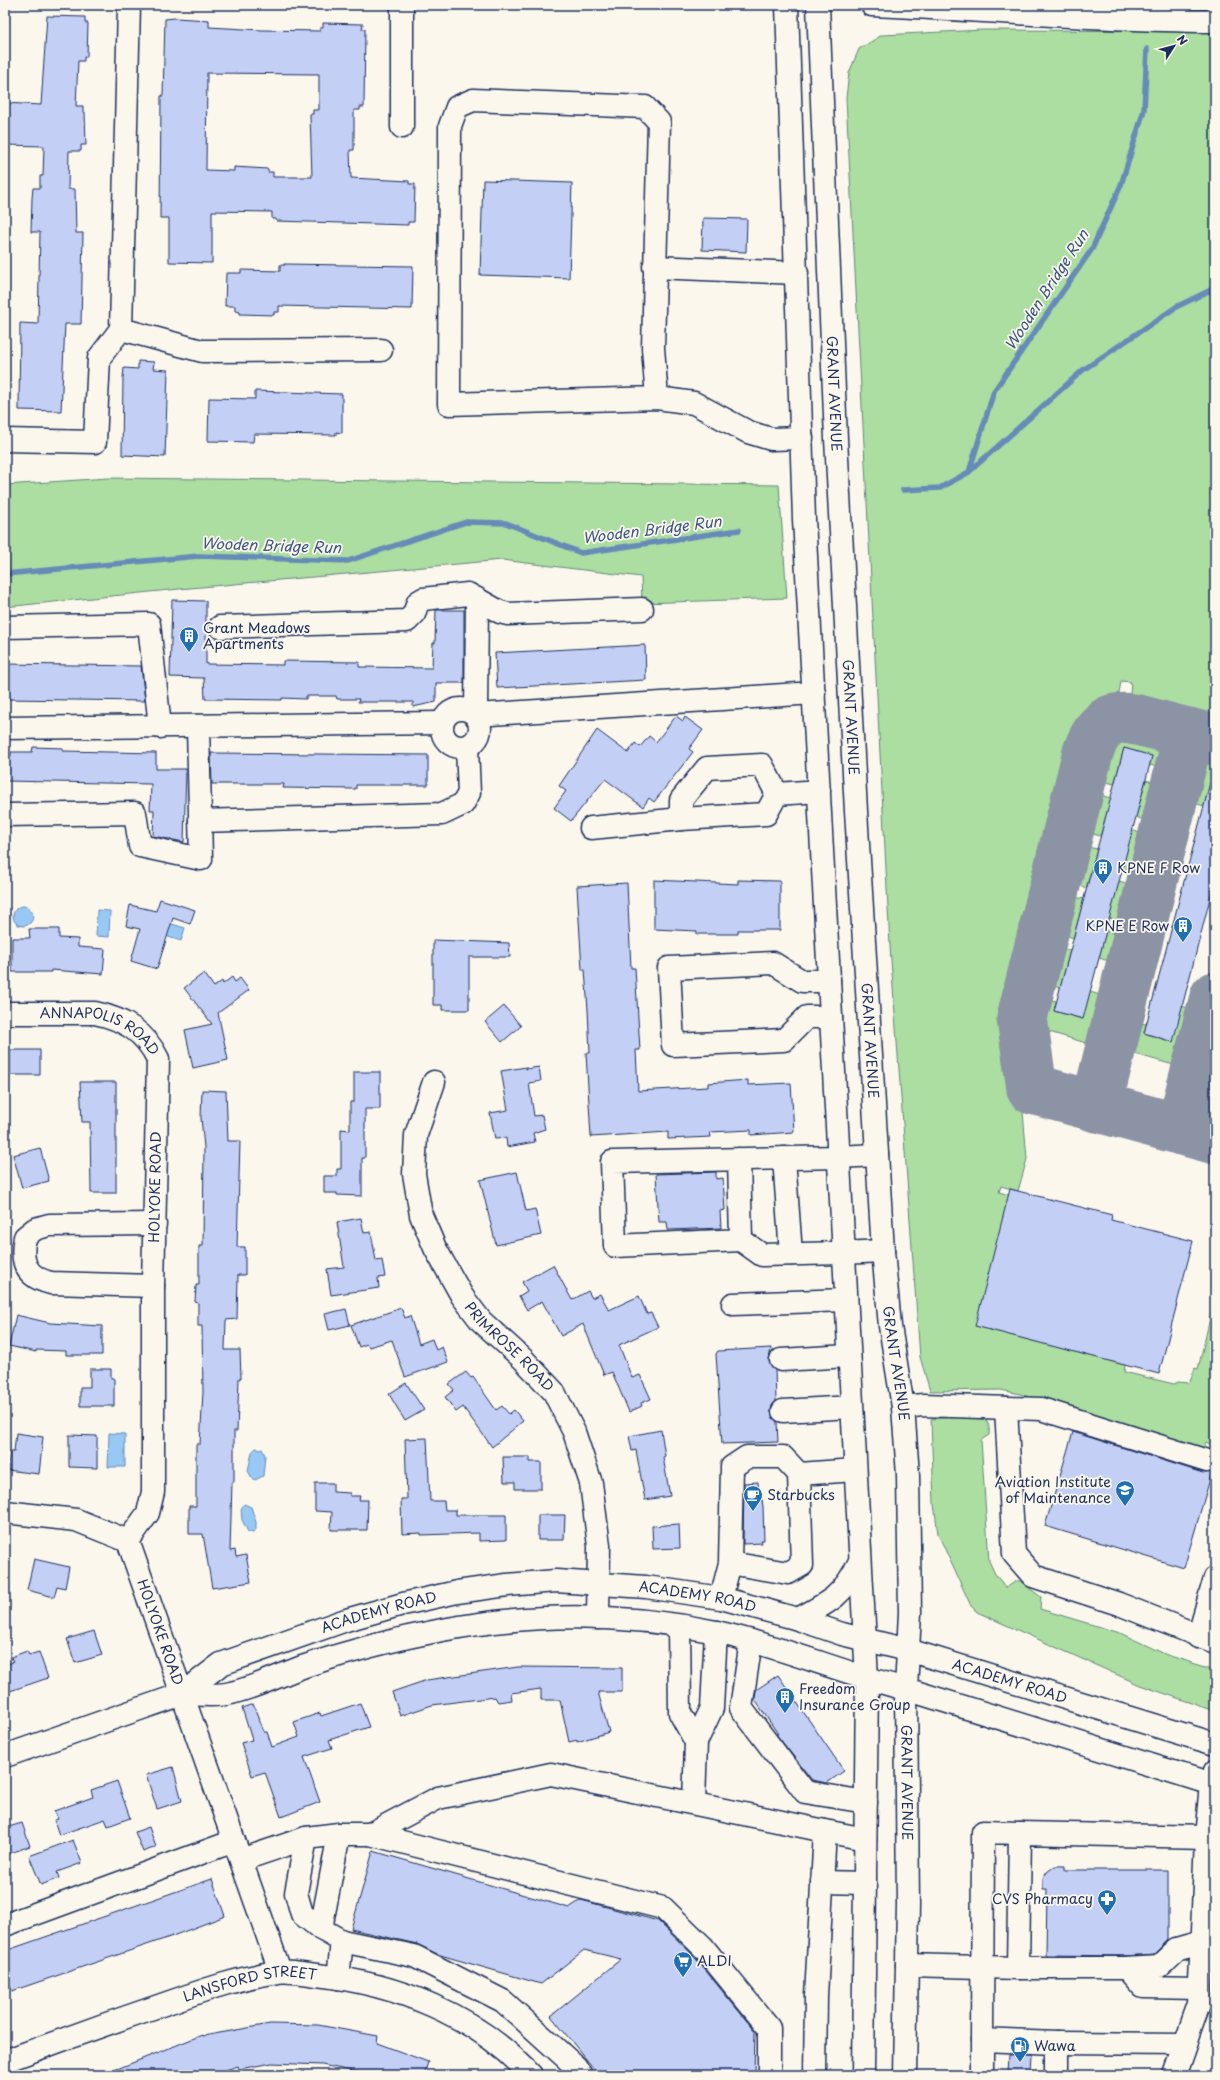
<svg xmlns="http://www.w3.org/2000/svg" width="1220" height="2080" font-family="'Playpen Sans',sans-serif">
	<rect width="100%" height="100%" fill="#fbf7ec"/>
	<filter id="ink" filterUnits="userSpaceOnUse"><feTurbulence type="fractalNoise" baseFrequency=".025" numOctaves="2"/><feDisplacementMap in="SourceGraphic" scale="8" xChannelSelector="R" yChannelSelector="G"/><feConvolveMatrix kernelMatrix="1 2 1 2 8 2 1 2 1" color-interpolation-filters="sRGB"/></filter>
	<g filter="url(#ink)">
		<path fill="#abdea0" stroke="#63867f" d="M982 30 1215 31V727L1129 706 1131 682 1121 681 1117 706 1099 714 1085 728 1022 968 1015 1017 1027 1159 1018 1191 1001 1186 999 1192 1009 1195 976 1326 1125 1365 1124 1372 1174 1384 1178 1382 1189 1383 1195 1368 1198 1369 1215 1297V1357L1210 1376 1214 1379 1212 1422 1215 1425V1446L1206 1442 1203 1449 1020 1394 1001 1390 930 1391 920 1357 890 946 846 98 849 73 859 49 882 35Z
			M108 478 779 485 787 598 642 603 641 577 502 560 179 589 5 607V485Z
			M1126 727 1167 740C1174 749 1175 762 1165 770L1150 765 1152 756 1124 748 1114 784 1100 780 1096 773C1101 753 1102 729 1126 727Z
			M1215 751V772H1213L1204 806 1188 801C1184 795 1191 767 1196 760 1200 753 1207 751 1215 751Z
			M1146 780 1159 784C1165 791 1162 812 1155 818 1149 822 1141 819 1136 817Z
			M1096 794 1111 798 1100 836 1086 832 1082 827 1087 802Z
			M1132 830 1146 836 1150 841 1142 868 1139 871 1122 868Z
			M1083 846 1097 849 1086 888 1076 884 1070 876 1077 849Z
			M1119 881 1132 885C1138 895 1134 915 1124 922L1109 918Z
			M1069 896 1084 899 1073 938 1059 932C1054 921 1058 902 1069 896Z
			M1106 931 1117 935 1123 942 1118 964 1099 958Z
			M1056 948 1070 950 1060 988 1048 984 1043 980V975L1050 951Z
			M1090 992 1100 995 1108 1002 1099 1040 1093 1045 1039 1029 1035 1005 1040 998 1056 1001 1054 1011 1082 1019Z
			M1182 1006 1194 1010 1198 1017 1185 1066H1177L1121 1050 1119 1047 1125 1025 1132 1021 1146 1024 1144 1033 1172 1042Z
			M978 1415C988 1419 990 1425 989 1435L981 1440 989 1561 995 1574 1006 1588 1016 1581H1020L1041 1597 1040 1609 1120 1633 1167 1655 1215 1670V1711L1140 1685 977 1612 971 1606 938 1534 934 1504 931 1419Z"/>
		<path fill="#98c8f4" stroke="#668bb8" d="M13 916a10 10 0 1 1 20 0a10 10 0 1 1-20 0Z
			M97 910 110 911 109 937 96 936Z
			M159 920 185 928 181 941 156 933Z
			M109 1433 125 1434V1467H108Z
			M256 1448 262 1449 265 1455 263 1476 255 1480 252 1478 248 1471 252 1452Z
			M244 1504 251 1507 256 1522V1530L253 1533 248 1532 242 1520 241 1509Z"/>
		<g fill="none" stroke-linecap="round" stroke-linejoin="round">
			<path stroke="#668bb8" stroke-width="5.5" d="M969 472 994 391 1092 249 1121 185 1144 110 1147 49
				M903 490 940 488 969 472 1083 370 1176 307 1215 288
				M5 574 199 556 348 561 466 522 506 523 581 553 739 530"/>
			<path stroke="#8b93a5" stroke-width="51" d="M1215 740C1197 735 1179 731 1161 726 1123 716 1104 708 1088 752L1022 1018 1032 1089 1215 1139
				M1096 1107 1189 733
				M1181 1130 1215 997"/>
		</g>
		<path fill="#c4cff6" stroke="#1b2f5e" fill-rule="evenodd" d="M47 16 85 17V23H88L87 57H84V61H78L76 106H83V112H85L86 145H81V151H69L68 189H75L76 233H83L81 324H65L61 411 19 410 20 323 38 324 40 232H31L32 198 33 188H40V176H43L44 146 5 145V103L41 105Z
			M175 18 209 20V27L262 30 320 31V28H323V23L363 24 362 29H365L364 107H360V110H354V150H350L351 178 409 181V184H415L414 222H408V225L276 221V219H272V212L212 211V263L169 262V218H160L161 96H163L165 19ZM207 73 319 74V110H313V114H310L312 177H273V172H268V169L234 167V171L206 170Z
			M483 180 572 183 569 278 480 275Z
			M703 218 747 219 746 252 702 250Z
			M284 264 413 266 412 309 279 306V312H274V315L240 314V312L235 311V306H225L226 273H241V270L280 271V265H285Z
			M138 361 154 362 153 369 168 370 165 457 122 455 123 378 124 368 138 369Z
			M255 391 342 394V433L336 432V435L254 434 253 442 208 441 209 398 255 399Z
			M172 600 206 601V664L283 665V661L359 662V667L432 668 433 643H435L436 610H464V683H436V702L413 707V702H358L359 699H337L336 696H306V699L282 698V700L205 699 204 678 170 677Z
			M645 645 646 680 497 688 495 653Z
			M5 664 141 666 145 701 5 699Z
			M676 716 683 721 685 717 703 730 689 749 693 752 654 802 649 798 643 807 605 779 571 821 554 808 566 791 559 786 597 730 628 753 635 743 640 747 649 736 656 742Z
			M33 747 63 748V751L156 753V769H186L184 842 153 836 154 810H150L151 784 5 781V756H11V752H32Z
			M1124 748 1152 756 1083 1019 1054 1011Z
			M211 753 428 755V785H356V789L283 788 284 784H212Z
			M1210 783H1215V879L1173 1042 1144 1033Z
			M654 880 738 884V880L780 881V930H738V934H697V931L654 929Z
			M627 883 631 968H635L640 1050H636L638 1091 708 1087V1083L748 1080V1085L791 1083 794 1132 751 1135V1130L710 1132 711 1137 668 1139V1132L591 1137 586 1053H590L588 1010 585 970H582L577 886Z
			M160 899 195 910 190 924 173 918 157 969 131 961 140 929 126 926 130 905 156 911Z
			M29 929H59V938L78 939V947L105 949 103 974 51 970V972H12V938H30Z
			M433 940 509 943 510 957H469V1010H442V1005H433Z
			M204 973 214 987 222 981 223 984 232 977 235 982 240 978 249 990 218 1013 228 1060 193 1068 185 1030 212 1024 184 988Z
			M504 1006 521 1026 502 1042 485 1022Z
			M10 1050H40V1075H10Z
			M526 1067V1069L539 1067 541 1081 529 1083 534 1116 542 1115 545 1129 533 1133 535 1142 507 1147 506 1138 495 1139 490 1113 508 1110 501 1071Z
			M354 1072H380V1109H365V1158H362V1196L337 1195V1193H324V1176H337V1169H341V1129L350 1130V1102H354Z
			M80 1082H116V1193H91L90 1122H82Z
			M202 1090 226 1091 228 1141H240L237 1247H245V1275H238L237 1319 226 1320 225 1350H240L241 1378H239L237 1431H234V1482H232L230 1551 235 1550 236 1557 246 1555 251 1582 212 1588 203 1534H189V1506H196V1444H200L203 1392 202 1326H198V1303L195 1302 196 1285H199V1246H203L204 1147 201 1118Z
			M40 1148 49 1181 22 1188 13 1155Z
			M517 1172 526 1211 535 1209 541 1235 496 1245 480 1180Z
			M716 1172V1179L723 1178 725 1210 720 1211 721 1228 668 1230 667 1222H659L656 1174Z
			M1010 1189 1112 1215 1111 1220 1193 1241 1159 1374 975 1326Z
			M361 1218 364 1233 371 1232 376 1261 382 1260 385 1277 378 1278 379 1288 331 1295 327 1269 344 1267 337 1222Z
			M553 1265 572 1300 588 1291 592 1298 600 1294 609 1310 639 1296 647 1314 651 1313 658 1327 619 1345 632 1378 640 1375 651 1399 641 1403 642 1406 629 1412 612 1372 604 1375 583 1324 561 1336 542 1301 527 1310 519 1296 527 1291 522 1282Z
			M401 1308 405 1318 410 1316 419 1344 432 1339 436 1350 442 1347 448 1362 405 1377 392 1340 369 1347 367 1344 359 1347 351 1325Z
			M346 1309 350 1325 329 1330 325 1314Z
			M16 1315 50 1323 102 1326V1355H66V1351L36 1350V1352L9 1346Z
			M771 1348 769 1361 775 1370 776 1401 772 1406 771 1412 773 1418 777 1422 778 1442 722 1444 716 1354 718 1351Z
			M90 1369H111V1378H114V1406H80V1387H90Z
			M466 1372 471 1378 473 1377 496 1410 502 1406 509 1414 514 1410 523 1421 492 1447 463 1407 456 1412 445 1397 454 1390 449 1384Z
			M406 1383 424 1410 405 1421 389 1394Z
			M661 1430 665 1456 663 1457 670 1496 645 1500 636 1450 632 1451 629 1436Z
			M1073 1432 1203 1473 1212 1472 1184 1568 1045 1526Z
			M16 1433 43 1437 39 1474 7 1470 10 1452H14Z
			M69 1435 97 1436V1468L69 1467Z
			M427 1438 430 1501H444L445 1510H456V1515H506V1540L479 1541V1533L421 1535V1533L402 1534 401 1499H407L405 1439Z
			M503 1457H530V1462H541V1489H515V1482H504Z
			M758 1482 759 1500H762L763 1506 764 1540H761L762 1543 743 1544 744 1483Z
			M315 1483H333V1492L350 1493V1496H360L359 1500H368L367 1530H331L332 1512 315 1511Z
			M538 1515H565L564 1540H538Z
			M679 1524 680 1548 653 1549 652 1526Z
			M34 1559 69 1567 65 1588 57 1586 54 1597 27 1590Z
			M94 1631 102 1655 75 1663 67 1639Z
			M27 1651 29 1655 39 1652 48 1678 10 1691 5 1676V1665L13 1662 11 1657Z
			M518 1667 622 1668V1692H598L609 1732 577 1742V1740L569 1742 560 1700H541V1689L511 1693 512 1700 498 1702 495 1697 432 1705 400 1716 392 1692 427 1680Z
			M778 1675 844 1771 827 1783 812 1780 776 1734H778L755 1700 756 1690Z
			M360 1703 369 1727 329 1740 332 1748 304 1757 320 1802 281 1817 265 1772 252 1776 241 1743 252 1740 242 1708 253 1704 264 1732H267L272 1747 299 1737 294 1722 320 1713 321 1716Z
			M173 1767 182 1801 157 1809 146 1775Z
			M117 1781 130 1818 108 1826 105 1819 59 1835 54 1820 58 1819 54 1811 93 1797 91 1790Z
			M22 1823 30 1846 5 1855V1828Z
			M149 1827 156 1847 143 1852 135 1832Z
			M73 1840 82 1863 57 1872 59 1878 41 1885 29 1856Z
			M373 1851 569 1908 581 1900 658 1921 692 1954 755 2031 754 2075H599L551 2016 621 1959 584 1950 541 1984 437 1954 417 1944 351 1929Z
			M1055 1866H1065V1870H1168V1940L1154 1954 1126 1956 1046 1955 1047 1889H1043V1879L1047 1872Z
			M212 1879 225 1916 170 1937 12 1991 5 1971V1951Z
			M270 2024 318 2025 378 2036 377 2043 428 2062 424 2075H371L322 2065 272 2063 239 2069 238 2066 211 2075H108L107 2073 202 2035 203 2036Z
			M1009 2054H1032L1031 2075H1008Z"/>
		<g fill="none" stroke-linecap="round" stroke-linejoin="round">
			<g stroke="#1b2f5e" stroke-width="25">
				<g id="minor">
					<path d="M129 5 121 329 202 351 381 350"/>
					<path d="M872 5C986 10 1100 20 1215 21"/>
					<path d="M402 127V5"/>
					<path d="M654 267 797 273"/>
					<path d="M657 398 449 404 450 126 457 107 473 100 645 107 659 122 653 348 657 398 694 403 748 432 771 439 802 438"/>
					<path d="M5 440 95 442 99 358 121 329"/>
					<path d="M477 599 476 715 814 693"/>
					<path d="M5 627 149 624 160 727"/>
					<path d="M220 627 407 621 414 614 418 602 423 599 468 594 500 612 508 614 642 609"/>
					<circle cx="461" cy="728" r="19"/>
					<path d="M5 728 442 723"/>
					<path d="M5 815 135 813 140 846 201 859 198 726"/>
					<path d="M681 819V800L707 768 762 765 777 794"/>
					<path d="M200 821 442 814 463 804 469 793 467 747"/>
					<path d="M591 828 681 819 766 814 777 794 819 791"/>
					<path d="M829 981H802L773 963 669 968 673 1045 784 1040 807 1017H831"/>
					<path id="s1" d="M5 1013H95C124 1019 145 1032 158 1059L153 1286V1492L148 1513 128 1541 280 1971"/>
					<path id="s2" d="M434 1082 416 1135 414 1174 421 1215 435 1248 462 1296 481 1321 523 1359 554 1392 574 1432 591 1483 599 1546 598 1618"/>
					<path d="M784 1158 791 1254"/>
					<path d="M739 1159 741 1240 615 1246 612 1162 838 1157"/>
					<path d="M741 1240 762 1255 842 1253"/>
					<path d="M153 1286 51 1283C25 1277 20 1261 25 1237L35 1229 49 1225 155 1224"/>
					<path d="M733 1304 845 1300"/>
					<path d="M781 1360 848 1356"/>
					<path d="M903 1407 923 1405 1041 1409 1207 1461"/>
					<path d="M1006 1408 1014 1554 1033 1576 1119 1604 1215 1642"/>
					<path d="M783 1411 851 1407"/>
					<path d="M799 1474 855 1470"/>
					<path d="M5 1512 76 1520 128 1541"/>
					<path d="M721 1598 730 1563 788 1573 802 1565 799 1474 783 1457H747L732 1467 730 1563"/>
					<path d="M679 1626 680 1713 696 1742"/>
					<path d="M1198 1637 1215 1578"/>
					<path d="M751 1641 741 1708 805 1792 866 1802"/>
					<path d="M694 1803 696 1742 712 1708 716 1632"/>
					<path d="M825 1831 865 1839"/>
					<path d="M1020 1833 983 1832 982 2040 1057 2043V2075"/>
					<path d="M370 1834 438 1798 551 1774 825 1831 816 1996 815 2075"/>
					<path d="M306 1838 296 1893 302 1914 321 1929"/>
					<path d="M241 1860 306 1838 339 1834H370L663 1908 703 1947 769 2028V2075"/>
					<path d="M822 1882 865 1883"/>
					<path d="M5 1925 234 1841"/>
					<path d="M342 1941 414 1956 503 2001 576 2067 581 2075"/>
					<path d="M907 1965 1018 1968H1126L1159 1966 1176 1950 1201 1943"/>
					<path d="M1018 1968 1020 1833 1206 1837"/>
					<path d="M1126 1968 1143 1987 1200 1988"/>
					<path d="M338 1978 342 1941 321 1929 339 1834"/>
					<path d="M1057 2043 1184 2044"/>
					<path id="s3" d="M5 2061C61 2040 117 2020 173 2001 207 1989 242 1977 278 1972 290 1970 305 1974 317 1975 397 1984 476 2015 531 2075"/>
					<path d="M982 2075V2040"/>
					<path d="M1174 2075 1199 2004 1206 1837 1211 1784 1215 1771"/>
				</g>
			</g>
			<g stroke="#1b2f5e" stroke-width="25">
				<g id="major">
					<path d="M787 5 804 519 867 1679 863 2075"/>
					<path id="s4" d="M818 5 836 439 856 811 883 1251 890 1326 903 1407 908 1475 910 1613 906 1689 908 1904 905 2075"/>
					<path d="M838 1157 877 1155"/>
					<path d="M842 1253 883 1251"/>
					<path d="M798 1619C830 1602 844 1595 860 1561"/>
					<path d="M182 1694C197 1694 216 1697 231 1693 256 1687 280 1675 305 1666 349 1651 395 1639 442 1630 532 1613 626 1613 716 1632 781 1646 842 1673 906 1689L1215 1785"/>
					<path id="s5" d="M5 1756 182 1694 221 1664 346 1620 403 1604 457 1592 507 1585 556 1581 646 1587 721 1598 798 1619 842 1634 908 1650 1215 1744"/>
				</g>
			</g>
			<use href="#minor" stroke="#fbf7ec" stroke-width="22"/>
			<use href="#major" stroke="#fbf7ec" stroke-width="22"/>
		</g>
	</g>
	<defs>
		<g id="building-pin" transform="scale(1)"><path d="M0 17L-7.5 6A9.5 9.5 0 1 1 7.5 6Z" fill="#1f6fb2" stroke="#fbf7ec"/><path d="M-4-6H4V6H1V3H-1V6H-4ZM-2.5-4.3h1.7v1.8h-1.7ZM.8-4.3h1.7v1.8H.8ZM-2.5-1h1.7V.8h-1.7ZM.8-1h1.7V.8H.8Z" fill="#fff"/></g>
		<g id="university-pin" transform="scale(1)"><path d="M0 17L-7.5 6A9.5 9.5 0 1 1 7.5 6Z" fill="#1f6fb2" stroke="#fbf7ec"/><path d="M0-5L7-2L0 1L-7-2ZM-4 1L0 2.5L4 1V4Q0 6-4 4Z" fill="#fff"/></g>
		<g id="cafe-pin" transform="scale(1)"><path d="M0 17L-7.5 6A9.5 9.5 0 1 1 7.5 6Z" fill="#1f6fb2" stroke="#fbf7ec"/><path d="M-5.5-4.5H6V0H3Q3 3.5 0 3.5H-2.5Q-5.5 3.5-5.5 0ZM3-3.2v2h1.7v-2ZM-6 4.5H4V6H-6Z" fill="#fff"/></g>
		<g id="pharmacy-pin" transform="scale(1)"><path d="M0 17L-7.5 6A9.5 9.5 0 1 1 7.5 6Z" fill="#1f6fb2" stroke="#fbf7ec"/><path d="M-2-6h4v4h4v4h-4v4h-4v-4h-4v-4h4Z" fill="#fff"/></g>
		<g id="supermarket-pin" transform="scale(1)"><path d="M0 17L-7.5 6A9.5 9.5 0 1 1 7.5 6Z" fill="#1f6fb2" stroke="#fbf7ec"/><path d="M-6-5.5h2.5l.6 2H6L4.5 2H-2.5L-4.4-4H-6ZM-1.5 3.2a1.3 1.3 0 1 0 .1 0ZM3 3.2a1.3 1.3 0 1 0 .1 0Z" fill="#fff"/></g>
		<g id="fuel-pin" transform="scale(1)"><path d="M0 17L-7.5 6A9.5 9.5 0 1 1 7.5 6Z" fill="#1f6fb2" stroke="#fbf7ec"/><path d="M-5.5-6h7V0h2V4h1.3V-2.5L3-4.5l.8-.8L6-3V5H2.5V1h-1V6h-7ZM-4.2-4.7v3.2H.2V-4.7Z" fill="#fff"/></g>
	</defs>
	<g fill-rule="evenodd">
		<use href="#building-pin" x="189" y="636"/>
		<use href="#building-pin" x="1103" y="868"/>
		<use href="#building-pin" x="1183" y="926"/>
		<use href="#university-pin" x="1125" y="1490"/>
		<use href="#cafe-pin" x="753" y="1495"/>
		<use href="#building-pin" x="785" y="1697"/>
		<use href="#pharmacy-pin" x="1107" y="1899"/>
		<use href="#supermarket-pin" x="683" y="1961"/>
		<use href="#fuel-pin" x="1020" y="2046"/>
	</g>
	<g text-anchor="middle" stroke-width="3.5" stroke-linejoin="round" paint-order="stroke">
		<g font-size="14" fill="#1b2f5e" stroke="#fbf7ec">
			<text dy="5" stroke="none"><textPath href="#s4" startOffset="389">GRANT AVENUE</textPath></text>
			<text dy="5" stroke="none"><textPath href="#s4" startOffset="713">GRANT AVENUE</textPath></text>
			<text dy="5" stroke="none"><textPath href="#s1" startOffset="100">ANNAPOLIS ROAD</textPath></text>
			<text dy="5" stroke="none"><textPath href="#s4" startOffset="1037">GRANT AVENUE</textPath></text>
			<text transform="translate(155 1187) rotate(-89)" y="5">HOLYOKE ROAD</text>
			<text dy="5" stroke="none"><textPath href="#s2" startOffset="297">PRIMROSE ROAD</textPath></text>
			<text dy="5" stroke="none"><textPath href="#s4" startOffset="1361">GRANT AVENUE</textPath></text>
			<text dy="5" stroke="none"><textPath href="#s5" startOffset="726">ACADEMY ROAD</textPath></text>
			<text dy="5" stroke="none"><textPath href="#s5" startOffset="403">ACADEMY ROAD</textPath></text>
			<text dy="5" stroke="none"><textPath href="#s1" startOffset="757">HOLYOKE ROAD</textPath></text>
			<text dy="5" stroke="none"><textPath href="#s5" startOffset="1050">ACADEMY ROAD</textPath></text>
			<text dy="5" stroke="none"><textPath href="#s4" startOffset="1781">GRANT AVENUE</textPath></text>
			<text dy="5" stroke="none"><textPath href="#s3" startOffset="258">LANSFORD STREET</textPath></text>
		</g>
		<g font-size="14" fill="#1b2f5e" stroke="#fbf7ec" text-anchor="start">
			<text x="203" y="633">Grant Meadows<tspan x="203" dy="16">Apartments</tspan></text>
			<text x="1117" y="873">KPNE F Row</text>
			<text x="1169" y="931" text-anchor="end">KPNE E Row</text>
			<text x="1111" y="1487" text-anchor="end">Aviation Institute<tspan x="1111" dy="16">of Maintenance</tspan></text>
			<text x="767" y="1500">Starbucks</text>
			<text x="799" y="1694">Freedom<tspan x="799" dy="16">Insurance Group</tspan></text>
			<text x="1093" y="1904" text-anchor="end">CVS Pharmacy</text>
			<text x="697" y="1966">ALDI</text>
			<text x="1034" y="2051">Wawa</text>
		</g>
		<g font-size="15" font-style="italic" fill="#3a5584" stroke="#fbf7ec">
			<text transform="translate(1047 290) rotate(-57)" y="5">Wooden Bridge Run</text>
			<text transform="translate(652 530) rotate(-7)" y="5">Wooden Bridge Run</text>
			<text transform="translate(271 546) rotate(2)" y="5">Wooden Bridge Run</text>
		</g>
	</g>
	<rect width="1220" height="2080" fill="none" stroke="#fbf7ec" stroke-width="20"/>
	<rect x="10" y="10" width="1200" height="2060" fill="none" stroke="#1b2f5e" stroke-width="1.5" filter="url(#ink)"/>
	<g transform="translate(1174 46) rotate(54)" stroke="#fbf7ec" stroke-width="3" paint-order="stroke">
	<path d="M0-3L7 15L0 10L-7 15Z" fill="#1b2f5e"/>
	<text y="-6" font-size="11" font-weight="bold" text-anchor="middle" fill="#1b2f5e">N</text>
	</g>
</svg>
